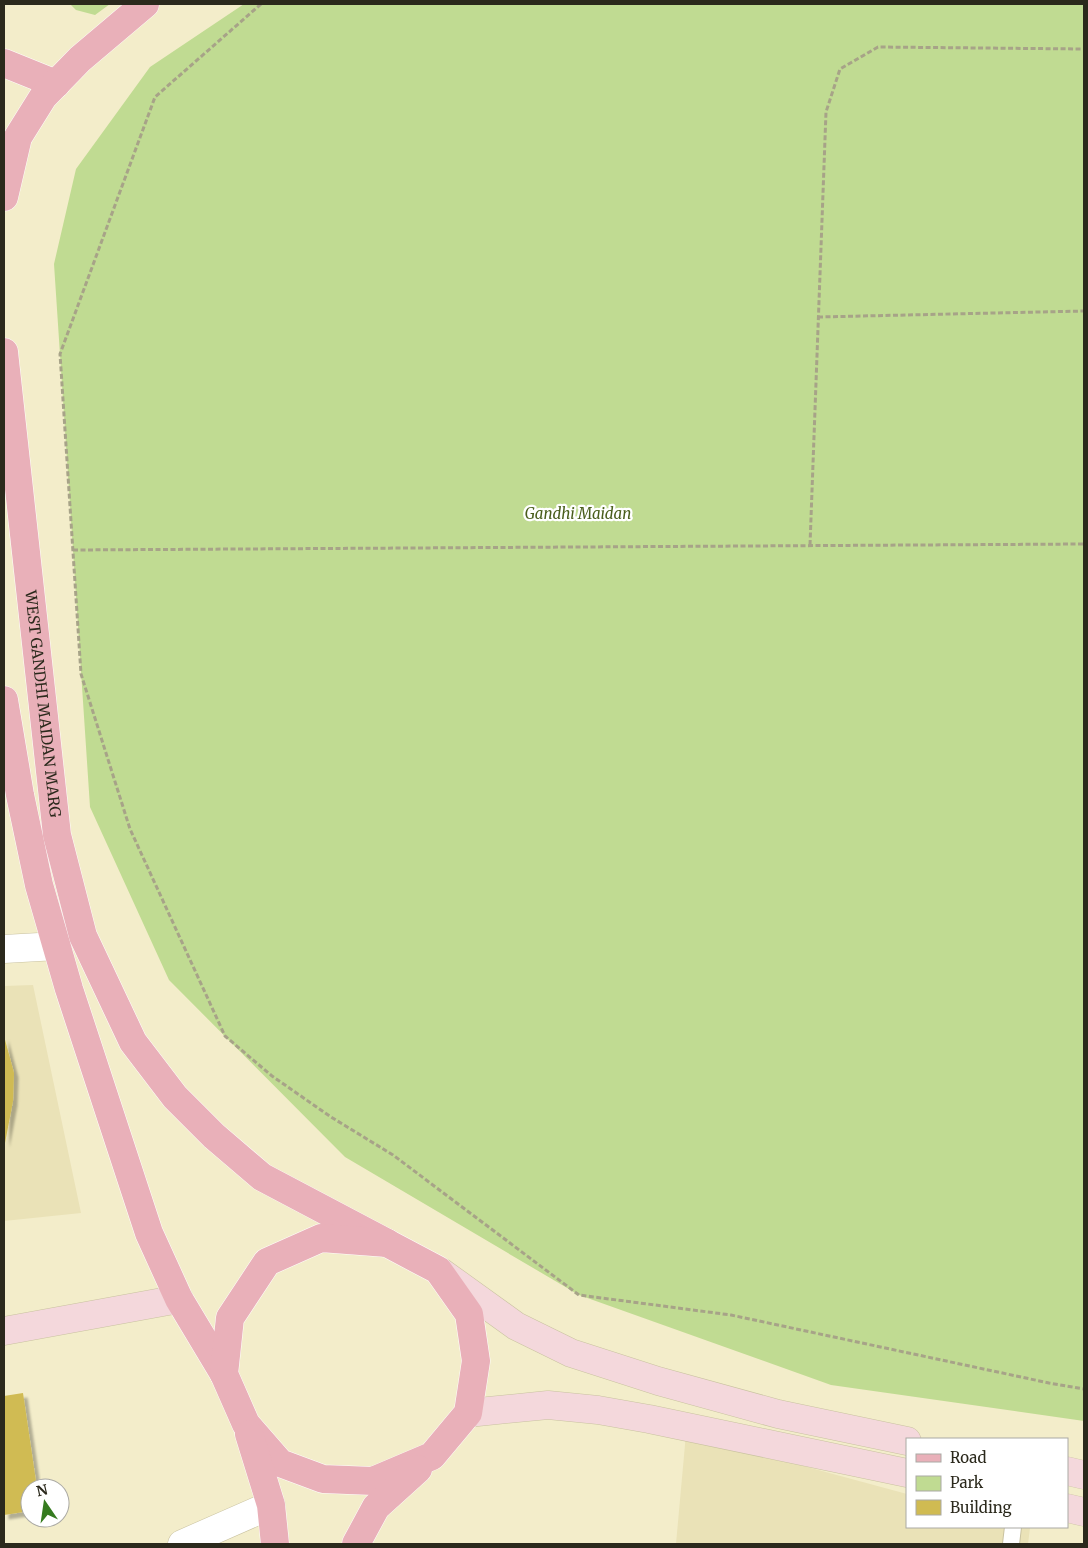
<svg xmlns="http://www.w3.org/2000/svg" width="1088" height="1548" font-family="Merriweather,serif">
	<defs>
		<filter id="shadow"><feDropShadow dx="4.5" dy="4.5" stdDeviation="1" flood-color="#0004"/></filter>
	</defs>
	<rect width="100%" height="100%" fill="#f3edca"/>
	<path fill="#eae2b7" d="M33 985 81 1213 4 1221V986Z
		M686 1434 907 1494V1527H1027L1030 1528 1028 1544H676Z"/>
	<path fill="#c0db92" d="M70 4H110L95 15 76 10Z
		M244 4H1084V1421L831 1385 579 1295 345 1157 169 980 90 807 54 264 76 169 150 67Z"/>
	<path fill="#d0bb52" filter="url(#shadow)" d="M4 1036 14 1073 13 1101 5 1143Z
		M23 1393 37 1488H30V1511L4 1515V1396Z"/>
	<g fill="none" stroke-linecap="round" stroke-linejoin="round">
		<g stroke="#c9c2a0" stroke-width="18">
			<path id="lane" d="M1011 1544 1013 1527"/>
		</g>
		<g stroke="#c9c2a0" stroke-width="29">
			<path id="street" d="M4 949 57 946
				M182 1544 271 1505"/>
		</g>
		<g stroke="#c9c2a0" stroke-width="29">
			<path id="secondary" d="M441 1272 516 1326 571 1353 658 1381 778 1414 907 1441
				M4 1331 179 1299
				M468 1413 548 1405 598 1410 649 1419 907 1473
				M1067 1471 1084 1475
				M1067 1508 1084 1512"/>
		</g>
		<g stroke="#fff" stroke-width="29">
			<g id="primary">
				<path d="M4 63 56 84"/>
				<path d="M4 197 18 137 43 97 80 59 145 4"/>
				<path id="s1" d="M4 352 57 835 83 936 133 1042 175 1097 214 1136 262 1177 387 1243"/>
				<path d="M4 700 20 795 39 885 69 989 149 1233 179 1299 224 1374"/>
				<path d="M321 1238 387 1243 438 1270 469 1314 476 1361 468 1413 432 1456 373 1481 323 1479 280 1463 246 1424 224 1374 230 1318 267 1262Z"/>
				<path d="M249 1434 271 1505 275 1544"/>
				<path d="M356 1544 376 1507 418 1469"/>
			</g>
		</g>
		<path stroke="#a7a388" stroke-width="3" stroke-dasharray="5 2.5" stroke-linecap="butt" d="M261 4 155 97 60 354 81 674 130 829 225 1036 272 1076 331 1117 393 1155 579 1295 731 1315 1049 1383 1084 1389
			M818 317 1084 311
			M810 545 826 112 840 69 878 47 1084 49
			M73 550 1084 544"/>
		<use href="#lane" stroke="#fff" stroke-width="16"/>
		<use href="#street" stroke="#fff" stroke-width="28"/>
		<use href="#secondary" stroke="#f4d8dc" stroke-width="28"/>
		<use href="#primary" stroke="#e9b0b9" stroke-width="28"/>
	</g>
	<g text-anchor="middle" stroke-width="4.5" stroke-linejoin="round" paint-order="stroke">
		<g font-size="15" font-style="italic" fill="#495d1b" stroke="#fff">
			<text x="578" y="519">Gandhi Maidan</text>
		</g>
		<g font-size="15" fill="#2b291c" stroke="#fff">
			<text dy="5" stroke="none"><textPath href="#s1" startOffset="354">WEST GANDHI MAIDAN MARG</textPath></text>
		</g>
	</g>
	<rect width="1088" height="1548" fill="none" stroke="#2b291c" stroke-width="10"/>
	<rect x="906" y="1438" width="162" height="90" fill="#ffffff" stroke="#aaa9a4"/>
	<rect x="916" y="1454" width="25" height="8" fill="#e9b0b9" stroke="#aaa9a4"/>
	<text x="950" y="1463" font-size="15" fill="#2b291c">Road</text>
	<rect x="916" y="1476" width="25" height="15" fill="#c0db92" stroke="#aaa9a4"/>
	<text x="950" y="1488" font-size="15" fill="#2b291c">Park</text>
	<rect x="916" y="1500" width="25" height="15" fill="#d0bb52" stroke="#aaa9a4"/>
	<text x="950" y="1513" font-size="15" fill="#2b291c">Building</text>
	<g transform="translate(45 1503) rotate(347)"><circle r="24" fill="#ffffff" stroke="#aaa9a4"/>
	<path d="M0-4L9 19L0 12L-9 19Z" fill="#357b1f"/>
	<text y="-8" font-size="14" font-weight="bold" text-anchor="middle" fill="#2b291c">N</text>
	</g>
</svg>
